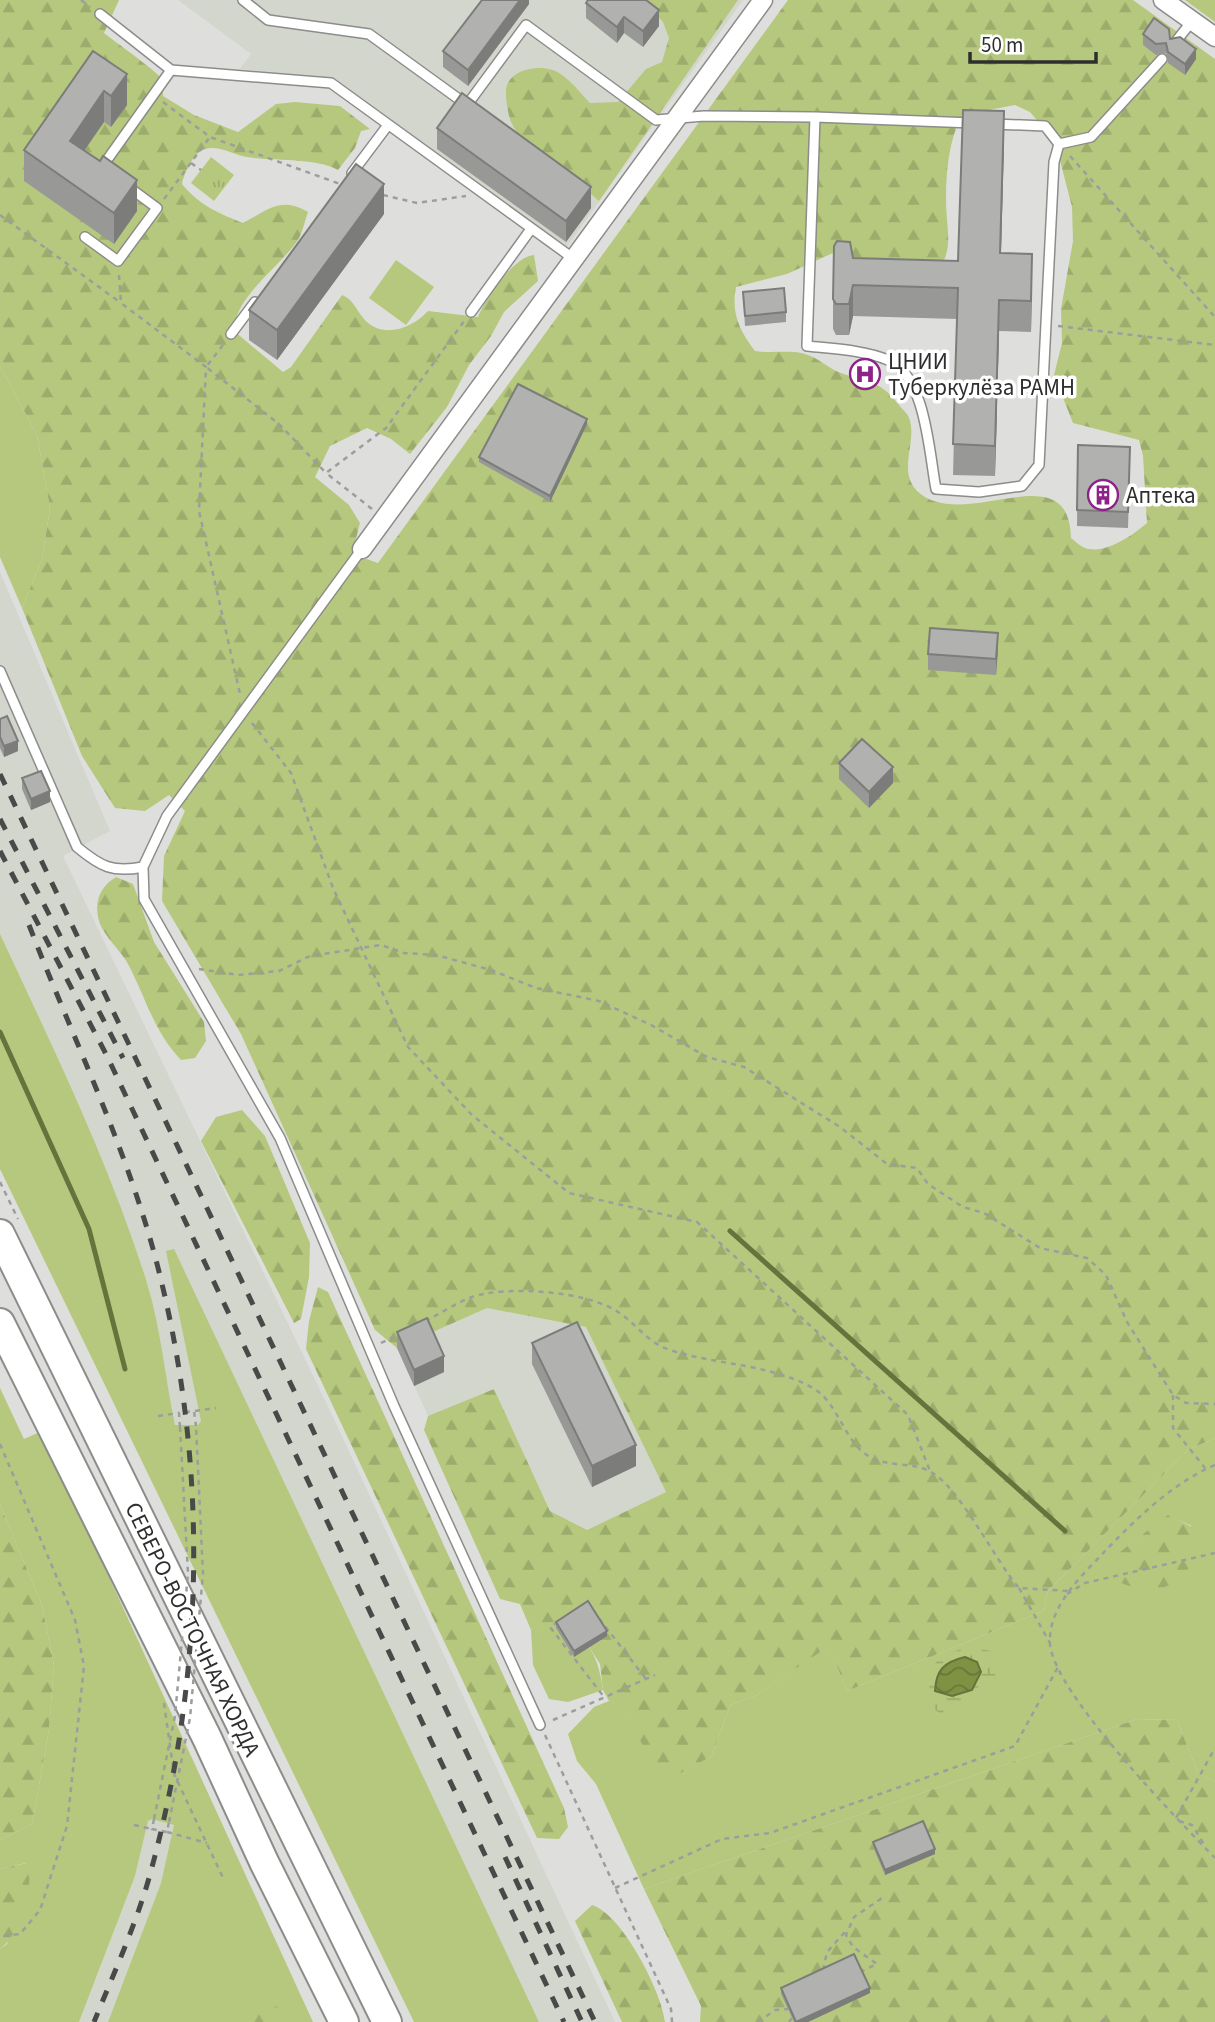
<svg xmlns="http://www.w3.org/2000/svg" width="1215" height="2022" font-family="'Source Sans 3',sans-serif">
	<defs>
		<pattern id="forest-firs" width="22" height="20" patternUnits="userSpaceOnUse" patternTransform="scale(1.75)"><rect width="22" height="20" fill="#b5c87d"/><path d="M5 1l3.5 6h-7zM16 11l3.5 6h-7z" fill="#9cac6c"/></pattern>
		<pattern id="wetland-marsh" width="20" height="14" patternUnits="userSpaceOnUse" patternTransform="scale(1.75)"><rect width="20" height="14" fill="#b5c87d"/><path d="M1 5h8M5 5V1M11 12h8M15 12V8" fill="none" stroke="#9cac6c"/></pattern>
		<pattern id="park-tufts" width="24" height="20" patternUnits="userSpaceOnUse" patternTransform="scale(1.75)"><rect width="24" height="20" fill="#b5c87d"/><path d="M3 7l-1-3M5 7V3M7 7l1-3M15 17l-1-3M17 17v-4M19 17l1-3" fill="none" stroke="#9cac6c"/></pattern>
		<pattern id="water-waves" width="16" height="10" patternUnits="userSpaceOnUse" patternTransform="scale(1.75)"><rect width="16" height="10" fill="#7f9143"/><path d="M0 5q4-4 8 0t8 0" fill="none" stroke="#687738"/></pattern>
	</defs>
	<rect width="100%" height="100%" fill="#dedfdc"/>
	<path fill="#d3d6cc" d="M178 0H743L566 248 333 77 240 69 251 54Z
		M0 572 110 831 63 856 333 1417 615 2022H539L173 1249 201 1421 198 1425H175L148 1285 0 988Z
		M487 1308 586 1327 666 1492 587 1530 550 1511 494 1389 428 1416 397 1348Z
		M152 1818 175 1825 161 1883 108 2022H79L135 1876 148 1820Z"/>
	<path fill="#b5c87d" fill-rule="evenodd" d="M396 260 434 287 406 325 369 298Z
		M0 366 37 435 50 508 42 559 22 608 0 557Z
		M0 934C53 1048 109 1162 147 1283 161 1329 165 1378 175 1425H198L201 1421 166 1251 174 1249 539 2022H414L0 1169Z
		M0 1388 24 1439 42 1431 313 2022H108L161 1883 174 1825 152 1819 148 1821 135 1876 79 2022H0V1949L7 1944 26 1863 0 1869V1840L32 1824 49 1730 54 1665 42 1605 0 1505Z
		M1215 1438V1782L1198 1773 1177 1720 1137 1719 644 1889 596 1784 577 1761 568 1734 594 1707 609 1701 625 1710 662 1782 712 1756 730 1705 757 1695 829 1645 847 1691 1043 1611 1048 1591 1188 1450ZM1168 1516 1192 1526 1121 1551Z
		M550 1621C587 1634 598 1653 603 1690L568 1702 549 1699 533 1665 531 1630Z"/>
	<path fill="url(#forest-firs)" fill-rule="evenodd" d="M0 0H119L104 33C114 41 159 73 162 79 163 84 163 91 163 96L194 115 238 132 276 104 295 102 340 106 370 129 361 131 355 148 338 170C311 156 273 163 242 156 231 153 218 145 205 149 194 152 184 173 182 184 199 205 218 213 243 223 268 210 281 196 308 212 305 220 303 231 299 238 282 266 234 296 234 331L283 372 291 367 342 295C354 300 356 310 364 319 382 340 413 328 428 311L478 317C485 299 514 256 534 255L538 281 504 312 491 336 469 365 447 407 410 454 391 439 367 428 330 446 315 477 349 505 360 523 352 554 378 563 788 0H1133L1215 59V1438L1188 1450 1048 1591 1043 1611 847 1691 829 1646 757 1695 730 1705 712 1756 662 1783 625 1711 609 1701 603 1690 600 1664 586 1642 574 1629 550 1622 531 1630 520 1604 500 1599 424 1430 428 1416 494 1389 550 1511 587 1530 666 1492 586 1327 487 1308 397 1348 375 1330 241 1034 162 901 164 856 185 811 169 795 145 811 115 808 82 756 22 608 42 559 50 508 37 435 0 366ZM1015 105 1030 112 1055 141 1072 207 1073 241 1061 309 1062 343 1054 375 1073 423 1139 440 1143 456 1147 523C1133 535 1105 555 1085 548 1080 546 1075 541 1071 538 1069 455 974 526 925 497 892 477 919 443 909 418 908 414 902 409 899 405 880 380 869 383 841 373 829 369 820 359 808 355 792 349 773 354 755 351 739 330 731 313 736 287L787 274 835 252 926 282C958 256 946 234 946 199 946 170 949 140 962 115Z
		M642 0H738L599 201C575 178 524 152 511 122 508 114 504 93 507 85 514 67 545 64 559 73 571 80 581 94 590 103L618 102 646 69 662 62 669 38 663 22Z
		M116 877 133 884 154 942 204 1022 206 1041 195 1058 181 1060C154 1032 146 998 128 964 121 951 106 938 100 924 93 904 99 887 116 877Z
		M242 1110 265 1136 310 1243 309 1277 301 1319 294 1323 201 1141 216 1117Z
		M318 1287 328 1292 564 1808 568 1827 559 1839 537 1838 306 1349 309 1321Z
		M0 1505 42 1605 54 1665 49 1730 32 1824 0 1840Z
		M1168 1515 1192 1527 1195 1561C1167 1594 1153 1597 1114 1580L1121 1551Z
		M1137 1719 1177 1720 1198 1773 1215 1782V2022H700L701 2006 644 1889Z
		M27 1863C35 1885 21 1934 0 1949V1869Z
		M592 1905C622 1914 662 1992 665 2022H622L575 1921Z
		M277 2006 285 2022H239L241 2018Z"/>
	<path fill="url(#wetland-marsh)" d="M971 1647 991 1651C1007 1696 977 1703 941 1714L931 1707C924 1668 932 1655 971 1647Z"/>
	<path fill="url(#park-tufts)" d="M1185 0H1215V22Z
		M211 157 234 175 214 201 191 183Z"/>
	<path fill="url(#water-waves)" stroke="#66733c" stroke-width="2" d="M965 1657 977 1662 981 1672 972 1690 952 1696 935 1691C936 1670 944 1662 965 1657Z"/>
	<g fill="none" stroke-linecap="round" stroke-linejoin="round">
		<path stroke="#66733c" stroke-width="5" d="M0 1032 89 1229 125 1369
			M730 1231 1065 1531"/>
		<g stroke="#8c8c8a" stroke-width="12">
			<path id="lane" d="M243 0 268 20 369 34 467 105 526 25 656 120 704 116 815 117 973 123
				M100 14 171 70 331 83 574 259
				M1174 44 1192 21
				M815 117 807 346C834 349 864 350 888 360 926 376 929 453 936 489L979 492 1022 486 1039 465 1054 162 1059 144
				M994 124 1045 126 1059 144 1091 137 1162 59
				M102 167 171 70
				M352 173 388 125
				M85 237 118 261 157 208 130 188
				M471 312 531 229
				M231 334 255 302
				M362 549 167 816 143 867 144 899 280 1138 394 1406 540 1725
				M0 671 77 847C101 867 113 873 143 867"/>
		</g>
		<g stroke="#8c8c8a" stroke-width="21">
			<path id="street" d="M1163 0 1215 37
				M362 549 763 0"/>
		</g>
		<g stroke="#8c8c8a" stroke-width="32">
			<path id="primary" d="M0 1234 387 2022
				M0 1323 207 1738 264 1862 344 2022"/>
		</g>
		<path stroke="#9d9e9c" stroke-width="2.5" stroke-dasharray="5 5" stroke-linecap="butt" d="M81 0 90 7
			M163 102 210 137 343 185
			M1070 156 1215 317
			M191 163 201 170
			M383 195 417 203 466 196
			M164 199 210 137
			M0 215 121 303
			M119 275 121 303 206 367 199 511 240 694
			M1058 326 1215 345
			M223 345 206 367 279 424 326 473
			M372 509 326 473 386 428 465 320
			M252 723 291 773 333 888 408 1047 472 1115 569 1193 697 1222 908 1415 930 1471
			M199 969 238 975 279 971 310 956 381 945 404 953 436 955 491 970 536 988 599 1001 651 1025 707 1057 744 1067 840 1127 887 1164 917 1168 928 1184 963 1207 984 1213 1040 1248 1087 1258 1106 1275 1127 1322 1173 1395 1186 1403 1215 1404
			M0 1182 18 1219
			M425 1321C440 1314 456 1303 472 1297 506 1285 587 1291 618 1312 638 1325 648 1344 673 1351 718 1365 769 1364 811 1387 840 1402 843 1444 872 1458 889 1467 913 1462 929 1471 959 1485 995 1561 1019 1588L1068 1591
			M381 1343 397 1335
			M1173 1395V1428L1205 1468
			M195 1411 216 1408
			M158 1416 179 1413
			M180 1427 179 1413 194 1411 196 1426
			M0 1444 75 1620 84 1666 67 1826 40 1910 20 1934 0 1936
			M1215 1465C1173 1483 1138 1517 1106 1550 1083 1575 1048 1605 1050 1644 1054 1693 1178 1820 1215 1858
			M1019 1588 1050 1643
			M1067 1594 1085 1583 1215 1553
			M587 1603 646 1679
			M558 1622 550 1627 604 1697
			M164 1703 174 1774 224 1880
			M553 1720 655 1675
			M545 1735 671 2009 672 2022
			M1176 1818 1215 1748
			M154 1819 152 1829 167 1832 169 1822
			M1179 1821 1192 1825 1205 1846
			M134 1825 152 1829
			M167 1832 207 1843
			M615 1888 722 1839 770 1833 1015 1746 1058 1667
			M823 1970 827 1952 845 1932
			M860 1972 877 1964 853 1947 846 1935 854 1917 885 1896
			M758 2022 775 2010 788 2009
			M789 2022 792 2018
			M1101 2022 1108 2016"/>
		<use href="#lane" stroke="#fff" stroke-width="9"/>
		<use href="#street" stroke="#fff" stroke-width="18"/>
		<use href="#primary" stroke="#fff" stroke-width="28"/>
		<path stroke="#484948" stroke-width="5" stroke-dasharray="12 12" stroke-linecap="butt" d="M0 774 595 2022
			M0 819 123 1058
			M0 851 107 1056 564 2022
			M29 925C75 1044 133 1160 162 1284 209 1480 203 1684 149 1878 135 1927 113 1975 94 2022
			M505 1857 582 2022"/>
		<path stroke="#9d9e9c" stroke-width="2.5" stroke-dasharray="5 5" stroke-linecap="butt" d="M154 1819 175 1716 188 1573 180 1427
			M169 1822 190 1718 203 1574 196 1426"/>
	</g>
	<path fill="#989996" d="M529 0V4L468 86 443 67V51Z
		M586 3 659 26 643 47 624 33 617 43 586 18Z
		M1143 34 1170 39 1196 59 1185 75 1168 63 1166 53 1156 55 1143 45Z
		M93 51 127 105 111 127 104 122 84 151 137 211 114 244 24 181V150Z
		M437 128 591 208 566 242 437 149Z
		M1004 142 1001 253 1032 285 1031 332 999 331 995 476 953 475 957 319 853 316 849 335H836L833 329V299L853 258 958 261Z
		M384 214 277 360 249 340V310Z
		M743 292 786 312V322L745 326Z
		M587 424 550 502 479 462V457Z
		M1078 445 1130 463 1128 528 1077 526Z
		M998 649 996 675 928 670V654Z
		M0 719 18 751 4 757 0 748Z
		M839 763 893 783 869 808 839 779Z
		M22 778 50 802 31 810 22 789Z
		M397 1332 444 1372 414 1386 397 1348Z
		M532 1343 636 1466 592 1487 532 1364Z
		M556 1622 607 1636 574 1657 556 1628Z
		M873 1842 935 1854 885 1875 873 1847Z
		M781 1988 870 1993 808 2022H794L781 1994Z"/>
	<path fill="#7c7d7a" d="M520 0H529V4L468 86V70Z
		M659 10V26L643 47V31Z
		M624 17V33L617 43V27Z
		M1196 49V59L1185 75V64Z
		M127 74V105L111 127V96Z
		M104 91V122L70 171V141Z
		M1004 111V142L1000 284V253Z
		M137 180V211L114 244V213Z
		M384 184V214L277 360V330Z
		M591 187V208L566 242V221Z
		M1032 254V285L1031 332V301Z
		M853 285V316L849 335V304Z
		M999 300V331L995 476V446Z
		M587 419V424L550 502V496Z
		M998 633V649L996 675V659Z
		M18 741V751L4 757V746Z
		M893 767V783L869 808V792Z
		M50 791V802L31 810V799Z
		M444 1356V1372L414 1386V1370Z
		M636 1445V1466L592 1487V1466Z
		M607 1631V1636L574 1657V1651Z
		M935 1849V1854L885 1875V1870Z
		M870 1988V1993L808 2022H796Z"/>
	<path fill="#b1b2af" stroke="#7c7d7a" stroke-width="2" d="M482 0H520L468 70 443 51Z
		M588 0H646L659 10 643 31 624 17 617 27 586 3Z
		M1154 18 1169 29 1170 39 1180 37 1196 49 1185 64 1168 52 1166 43 1156 44 1143 34Z
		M93 51 127 74 111 96 104 91 70 141 100 161 103 156 137 180 114 213 24 150Z
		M462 93 591 187 566 221 437 128Z
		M963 110 1004 111 1000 253 1032 254 1031 301 999 300 995 446 953 444 958 288 853 285 849 304H836L833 299 834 246 837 241 850 242 853 258 958 261Z
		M356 164 384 184 277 330 249 310Z
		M784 288 786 312 745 316 743 292Z
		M518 384 587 419 550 496 479 457Z
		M1078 445 1130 447 1128 512 1077 510Z
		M930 628 998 633 996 659 928 654Z
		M7 716 18 741 4 746 0 737V719Z
		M862 739 893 767 869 792 839 763Z
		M41 771 50 791 31 799 22 778Z
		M427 1318 444 1356 414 1370 397 1332Z
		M577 1322 636 1445 592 1466 532 1343Z
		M588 1601 607 1631 574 1651 556 1622Z
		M923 1821 935 1849 885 1870 873 1842Z
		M854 1954 870 1988 796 2022 781 1988Z"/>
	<defs>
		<g id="hospital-ring" transform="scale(1.575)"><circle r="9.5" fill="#fff" stroke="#8d2388" stroke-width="1.5"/><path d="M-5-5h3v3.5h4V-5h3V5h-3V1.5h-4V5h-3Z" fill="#8d2388"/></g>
		<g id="building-ring" transform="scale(1.575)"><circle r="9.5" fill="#fff" stroke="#8d2388" stroke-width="1.5"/><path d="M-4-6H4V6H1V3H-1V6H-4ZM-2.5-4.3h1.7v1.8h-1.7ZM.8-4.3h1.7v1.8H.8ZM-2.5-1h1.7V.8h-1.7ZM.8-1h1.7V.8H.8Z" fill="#8d2388"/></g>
	</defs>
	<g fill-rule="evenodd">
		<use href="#hospital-ring" x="865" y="374"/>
		<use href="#building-ring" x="1103" y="495"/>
	</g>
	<g text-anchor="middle" stroke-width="7" stroke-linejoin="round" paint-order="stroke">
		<g font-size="23" fill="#2d2e2d" stroke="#fff" text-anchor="start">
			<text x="888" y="369">ЦНИИ<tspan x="888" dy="26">Туберкулёза РАМН</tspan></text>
			<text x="1126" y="503">Аптека</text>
		</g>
		<g font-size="23" fill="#2d2e2d" stroke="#fff">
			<text transform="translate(193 1629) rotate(64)" y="8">СЕВЕРО-ВОСТОЧНАЯ ХОРДА</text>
		</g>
	</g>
	<path d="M970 52v10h126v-10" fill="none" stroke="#2d2e2d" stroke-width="3.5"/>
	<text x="981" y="52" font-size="21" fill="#2d2e2d" stroke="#ffffff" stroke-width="5" paint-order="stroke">50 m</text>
</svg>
